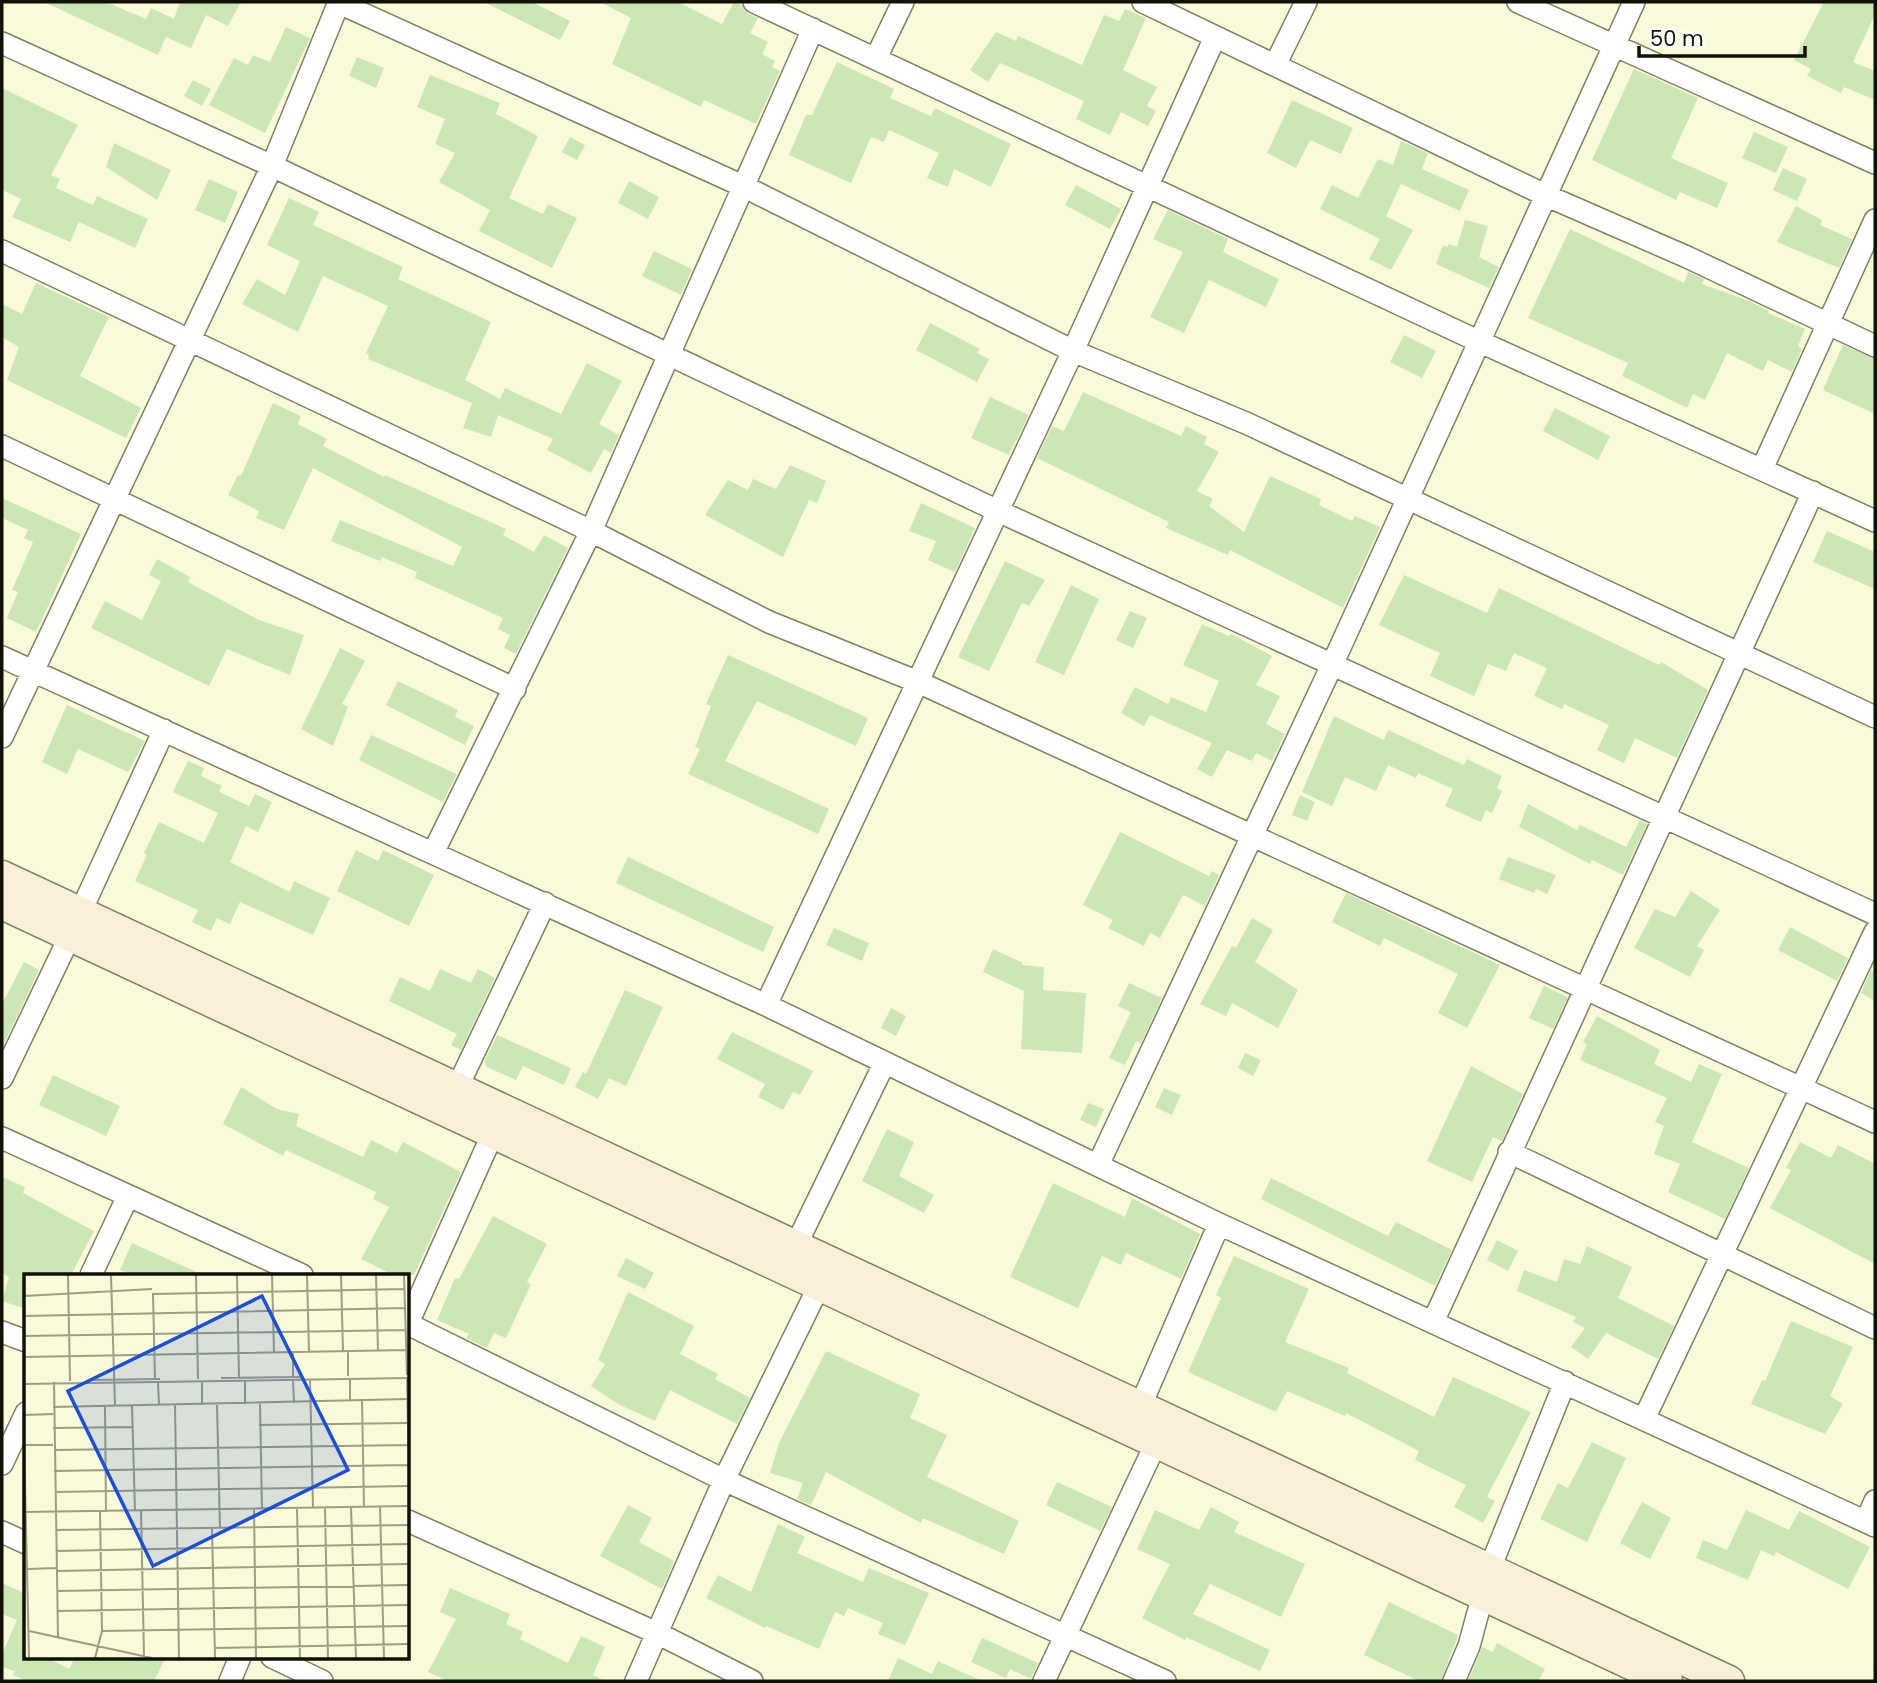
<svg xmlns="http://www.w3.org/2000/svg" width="1877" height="1683" font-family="Poppins,sans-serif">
	<rect width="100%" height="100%" fill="#f9fad9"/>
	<path fill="#cbe7b6" d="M44 2H106L146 19 151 8 174 19 180 2H241L228 26 206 15 191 48 166 37 158 55Z
		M484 2H532L570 21 560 40Z
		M600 2H678L722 24 734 2 741 5 748 14 758 18 750 33 768 42 762 54 775 61 772 67 780 71 756 124 704 100 701 107 612 64 631 18Z
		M1824 2H1875V14L1853 62 1875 71V100L1844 87 1841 93 1807 76 1811 69 1794 60Z
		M1125 9 1146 18 1123 70 1157 87 1147 106 1156 111 1148 126 1121 112 1110 135 1076 119 1084 101 1039 80 1000 63 988 82 970 70 996 32 1016 41 1018 36 1082 65 1104 15 1119 21Z
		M286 27 310 38 265 133 209 105 234 58 248 65 253 55 270 62Z
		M357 57 384 68 376 88 349 76Z
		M837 62 894 89 890 98 931 116 935 108 1011 144 991 187 954 169 948 187 927 178 939 153 889 130 884 142 871 137 851 183 789 155 806 115H812Z
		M1634 69 1698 98 1671 158 1728 183 1717 208 1680 192 1676 200 1592 160Z
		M430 75 500 103 496 114 538 136 509 198 543 214 548 204 577 218 552 268 479 231 490 210 439 182 455 153 435 144 445 119 417 107Z
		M193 80 211 89 202 106 184 96Z
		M2 88 78 125 51 175 60 179 56 188 93 205 97 196 148 219 135 248 79 222 70 242 12 217 21 199 2 190Z
		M1292 100 1353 128 1341 154 1310 140 1296 168 1267 153Z
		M1754 132 1788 147 1776 173 1742 158Z
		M570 137 585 145 577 160 562 152Z
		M1401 141 1428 153 1422 169 1469 190 1460 211 1401 184 1386 216 1413 230 1391 270 1369 259 1380 239 1320 209 1332 185 1358 198 1378 159 1393 165Z
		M114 143 171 170 157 200 106 167Z
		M1783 168 1807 179 1797 201 1773 190Z
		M209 179 238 192 225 223 195 210Z
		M629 181 659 197 648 219 618 203Z
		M1076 185 1121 209 1110 229 1065 205Z
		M289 198 319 212 313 225 403 267 398 279 491 322 465 380 500 399 505 388 561 414 587 363 622 381 599 424 619 435 611 453 604 449 591 473 547 450 553 439 498 415 491 437 463 428 472 403 368 359 369 355 366 353 388 306 323 276 298 332 242 304 257 279 285 295 300 261 267 245Z
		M1796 206 1822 220 1820 225 1852 239 1839 268 1777 242Z
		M1168 210 1228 239 1223 252 1279 279 1266 307 1209 280 1184 333 1150 317 1183 252 1153 239Z
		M1465 220 1488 226 1479 257 1499 267 1489 288 1436 264 1443 245 1447 247 1449 244 1457 247Z
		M1570 229 1684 283 1688 272 1704 279 1702 284 1749 301 1769 311 1768 313 1805 329 1798 346 1802 349 1792 372 1768 360 1763 371 1727 353 1705 400 1693 394 1687 408 1622 376 1628 363 1528 318Z
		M654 251 692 269 681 295 642 276Z
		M36 283 109 317 80 376 141 408 126 438 7 380 19 347 2 337V304L22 314Z
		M930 323 980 349 977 353 989 359 977 382 916 350Z
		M1404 335 1436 351 1422 378 1390 362Z
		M1843 345 1875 359V414L1823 390Z
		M1083 392 1181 436 1186 426 1207 437 1204 444 1219 452 1197 491 1213 499 1209 506 1244 532 1270 476 1321 499 1319 505 1352 521 1355 516 1380 527 1343 608 1230 550 1228 555 1166 528 1169 522 1037 458 1052 426 1064 431Z
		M990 397 1029 415 1009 455 971 438Z
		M273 403 301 416 298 424 327 439 323 446 384 477 385 475 506 529 503 535 534 552 544 535 568 548 516 654 504 648 510 635 498 629 503 618 415 578 417 572 382 557 380 561 331 541 340 520 453 566 462 547 313 468 284 530 256 518 259 511 228 495 238 475 241 476Z
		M1555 408 1610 436 1598 460 1543 431Z
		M790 465 826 481 817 503 809 500 783 557 705 515 728 480 748 490 753 479 776 489Z
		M2 498 81 534 36 632 7 618 18 592 12 590 33 542 24 538 28 530 2 518Z
		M921 503 975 528 955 572 928 560 936 541 909 531Z
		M1827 531 1875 552V589L1813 562Z
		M157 559 190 577 188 582 259 620 304 635 290 675 227 649 209 686 91 628 105 601 142 620 161 581 149 575Z
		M1005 561 1045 580 1029 606 1022 603 989 671 958 657Z
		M1404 575 1487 613 1499 588 1659 665 1661 662 1708 690 1677 758 1635 738 1624 763 1597 750 1609 725 1564 704 1562 709 1534 696 1547 668 1514 653 1506 671 1488 664 1474 696 1430 676 1440 653 1379 625Z
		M1071 585 1099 599 1064 675 1035 662Z
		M1130 611 1147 618 1133 648 1116 640Z
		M1202 624 1229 636 1231 634 1272 656 1256 685 1280 696 1266 724 1285 734 1272 761 1256 753 1252 761 1227 750 1212 777 1197 769 1212 743 1150 715 1144 726 1121 713 1135 687 1168 704 1171 697 1206 712 1219 681 1183 665Z
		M340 648 365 661 342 704 348 707 333 746 301 729Z
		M728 655 868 718 856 746 757 701 725 761 829 809 818 834 688 774 700 749 695 747 711 706 706 704Z
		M398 681 458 710 455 717 474 726 465 745 386 705Z
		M67 705 145 741 128 772 78 749 67 774 42 762Z
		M1334 716 1384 740 1388 730 1464 765 1467 759 1502 776 1497 788 1502 791 1492 813 1486 810 1481 822 1445 806 1453 789 1418 773 1416 778 1388 765 1376 791 1345 777 1332 806 1302 792Z
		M371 735 457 774 443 802 359 760Z
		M188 761 204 768 201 776 222 786 219 792 249 806 255 794 272 802 258 832 246 826 230 862 290 892 294 881 330 898 313 935 240 902 230 924 217 918 211 931 192 922 198 910 135 881 147 855 144 853 159 822 204 843 218 813 173 792Z
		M1300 795 1315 802 1307 821 1292 815Z
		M1528 804 1577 830 1580 825 1626 847 1640 820 1647 824 1623 875 1592 860 1590 864 1519 827Z
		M1120 832 1209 876 1212 871 1219 875 1205 906 1183 895 1160 938 1150 933 1144 946 1108 928 1113 920 1083 905Z
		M356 850 378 861 383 850 434 875 409 926 337 891Z
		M628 857 774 927 763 952 616 883Z
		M1508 857 1556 875 1547 894 1536 889 1534 893 1499 879Z
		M1691 891 1720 910 1697 946 1704 950 1690 977 1634 948 1655 909 1675 917Z
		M1346 893 1500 965 1467 1028 1438 1013 1458 974 1384 938 1380 946 1332 922Z
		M1252 918 1273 930 1255 962 1298 990 1278 1028 1232 1003 1226 1016 1200 1004 1232 946 1236 948Z
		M1790 927 1848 958 1837 981 1778 950Z
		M834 928 869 943 862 961 826 945Z
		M993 949 1023 963 1022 965 1044 967 1043 990 1086 993 1082 1053 1021 1049 1024 991 983 972Z
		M24 962 39 970 2 1048V1004Z
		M440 969 471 983 478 969 495 978 461 1050 451 1045 457 1034 389 1001 400 977 430 991Z
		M1871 970 1875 972V1001L1861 993Z
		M1129 983 1162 998 1141 1043 1136 1041 1125 1065 1109 1058 1131 1012 1118 1006Z
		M1544 986 1568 997 1553 1029 1529 1018Z
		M625 990 663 1007 626 1086 609 1078 598 1099 575 1087 583 1072 586 1074Z
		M891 1008 906 1016 896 1036 881 1028Z
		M1597 1016 1660 1050 1654 1064 1691 1082 1699 1064 1722 1074 1692 1142 1749 1168 1725 1219 1668 1192 1680 1164 1654 1154 1664 1126 1655 1122 1667 1098 1580 1060 1587 1044 1583 1042Z
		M732 1032 813 1071 800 1095 793 1092 783 1110 758 1097 765 1084 717 1059Z
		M497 1035 571 1068 564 1085 523 1066 516 1080 487 1067 484 1062Z
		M1245 1053 1261 1060 1253 1076 1238 1068Z
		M1471 1066 1523 1094 1502 1141 1493 1137 1472 1182 1427 1161Z
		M53 1075 120 1106 106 1136 39 1105Z
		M241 1087 277 1109 299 1114 296 1126 363 1157 371 1140 397 1153 403 1142 461 1172 414 1275H393L361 1259 389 1207 373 1199 376 1192 286 1150 283 1156 223 1124Z
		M1164 1088 1181 1095 1172 1115 1155 1107Z
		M1088 1103 1104 1109 1096 1127 1080 1120Z
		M887 1129 914 1142 899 1176 934 1195 924 1213 862 1181Z
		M1800 1142 1831 1158 1838 1145 1875 1164V1264L1770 1208 1791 1170 1786 1168Z
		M2 1177 25 1187 23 1193 94 1231 71 1275H26V1309L2 1301 9 1277 2 1273Z
		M1271 1178 1388 1236 1396 1222 1452 1250 1435 1286 1261 1199Z
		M1053 1183 1125 1217 1132 1198 1200 1234 1181 1279 1126 1253 1121 1265 1102 1256 1078 1308 1010 1277Z
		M493 1216 547 1244 527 1282 531 1284 506 1338 494 1333 487 1348 466 1338 469 1334 437 1320 455 1278 459 1279Z
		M1497 1240 1518 1251 1508 1271 1487 1260Z
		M132 1243 203 1275H132L120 1270Z
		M1587 1246 1632 1267 1618 1298 1674 1326 1658 1359 1606 1333 1588 1359 1571 1347 1585 1328 1573 1322 1576 1317 1517 1291 1524 1270 1557 1282 1564 1259 1580 1264Z
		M1234 1256 1309 1289 1285 1342 1349 1368 1347 1373 1434 1417 1453 1377 1531 1412 1487 1497 1495 1501 1483 1523 1454 1507 1466 1485 1415 1460 1419 1451 1346 1413 1345 1416 1287 1391 1276 1412 1188 1372 1221 1298 1216 1295Z
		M626 1258 654 1273 645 1289 617 1276Z
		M628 1292 694 1326 680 1354 718 1374 715 1379 750 1398 737 1424 670 1390 655 1421 618 1404 591 1386 605 1364 598 1360Z
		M1791 1321 1853 1347 1830 1396 1843 1404 1825 1434 1751 1404 1762 1380 1765 1381Z
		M826 1351 920 1394 910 1418 947 1435 927 1477 1019 1521 1004 1554 923 1518 921 1523 826 1472 811 1505 797 1499 803 1483 770 1473 779 1443Z
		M1592 1442 1626 1458 1587 1542 1540 1519 1558 1483 1568 1488Z
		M1057 1482 1112 1507 1100 1531 1046 1505Z
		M1642 1502 1671 1518 1650 1559 1620 1543Z
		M628 1505 652 1518 639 1542 674 1561 662 1589 600 1556Z
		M1211 1507 1239 1522 1234 1532 1305 1564 1281 1617 1210 1584 1193 1614 1270 1650 1260 1671 1186 1637 1185 1640 1142 1618 1170 1564 1137 1549 1155 1510 1199 1530Z
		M1746 1510 1789 1530 1799 1511 1870 1547 1848 1589 1776 1552 1774 1556 1761 1550 1748 1580 1696 1558 1703 1540 1727 1550Z
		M778 1524 805 1537 797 1553 863 1582 869 1568 929 1593 905 1645 878 1634 883 1623 848 1608 844 1616 835 1612 819 1649 766 1626 765 1628 706 1598 718 1575 751 1592Z
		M2 1583 26 1594V1657H46L69 1669 75 1657H166L154 1681H26L13 1675 15 1671 2 1667V1654L17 1620 2 1614Z
		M450 1588 510 1614 506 1624 523 1632 520 1639 568 1663 581 1636 605 1647 593 1675 605 1681H448L428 1672 456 1619 440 1612Z
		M1389 1602 1458 1635 1441 1681H1419L1364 1655Z
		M982 1638 1038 1663 1031 1679 1010 1669 1006 1678 971 1662Z
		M1497 1643 1545 1669 1538 1681H1468L1482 1647 1493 1652Z
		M898 1658 932 1674 938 1661 982 1681H888Z"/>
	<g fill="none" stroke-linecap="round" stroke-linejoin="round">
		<g stroke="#808062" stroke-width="24">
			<path id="street" d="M337 2 745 187 1073 351 1246 423 1875 717
				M754 2 1478 341 1875 521
				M1143 2 1545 195 1687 257 1875 346
				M1518 2 1875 163
				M2 43 272 166 998 511 1875 914
				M876 58 903 2
				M1275 65 1306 2
				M2 251 591 531 769 622 918 682 1875 1122
				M2 446 515 689
				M1762 469 1875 220
				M2 657 766 1005 1219 1224 1875 1526
				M2 737 272 166 339 2
				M434 851 591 531 813 29
				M81 911 164 730
				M766 1005 1073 351 1215 37
				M2 1078 70 936
				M458 1086 545 903
				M2 1138 302 1275
				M1509 1152 1875 1328
				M1098 1165 1332 665 1634 2
				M796 1245 884 1064
				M91 1275 128 1196
				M1433 1322 1813 492
				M408 1323 493 1133
				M408 1324 724 1480 1165 1681
				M2 1332 26 1341
				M1140 1407 1219 1224
				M1644 1419 1875 932
				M2 1464 26 1413
				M408 1521 659 1634 752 1681
				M1866 1522 1875 1501
				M2 1532 26 1543
				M272 1657 322 1681
				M230 1681 240 1657
				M636 1681 724 1480 820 1284
				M1044 1681 1156 1443
				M1454 1681 1469 1646 1490 1568 1565 1382"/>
		</g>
		<g stroke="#808062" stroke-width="33">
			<path id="secondary" d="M2 876 1729 1681
				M2 904 1667 1681"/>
		</g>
		<use href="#street" stroke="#fff" stroke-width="21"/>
		<use href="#secondary" stroke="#faefd8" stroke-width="30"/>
	</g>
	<g transform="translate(24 1274)">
		<rect width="385" height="385" fill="#f9fad9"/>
		<path fill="none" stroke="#9c9d85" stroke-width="2" d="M44 1 46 107M87 1 91 132M172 1 174 105M213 1 215 104M248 1 250 79M283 1 285 78M317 1 319 77M352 1 354 77M380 1 383 101M0 22 128 15M0 42 381 34M0 62 382 56M324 77V102M269 78V103M0 83 383 76M197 104 279 103M383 104 385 203M131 105 129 20 380 15M286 105 289 234M67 106 136 105M269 106 270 129M221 107V130M30 108 34 363M134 108 135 131M178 108V131M0 110 385 104M326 127V105M338 127 340 233M236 130 238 235M151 131 155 384M193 131 196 254M81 132 82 238M108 132 111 237M29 133 385 125M0 141 29 140M235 151 385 149M29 154 109 153M0 165 5 383M0 171H29M30 176 385 171M30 197 384 191M31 218 385 212M356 232 360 384M327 233 332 384M273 234 276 384M301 234 304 384M230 235 232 384M117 237 120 382M0 238 385 232M188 254 191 384M32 256 385 251M33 277 385 270M4 295 33 294M33 297 385 290M34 317 385 311M34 337 385 331M5 357 128 384M78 357 385 352M190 374 385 370M71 384 78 357 76 238"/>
		<path fill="#1d4ed8" fill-opacity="0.15" stroke="#1d4ed8" stroke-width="3.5" d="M238 22 324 196 129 292 44 117Z"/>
		<rect width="385" height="385" fill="none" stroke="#111106" stroke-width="3.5"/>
	</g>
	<rect width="1877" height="1683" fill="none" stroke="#111106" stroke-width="7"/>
	<path d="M1639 46v10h166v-10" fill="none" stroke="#111106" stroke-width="3.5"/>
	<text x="1650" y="46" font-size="21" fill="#111106" stroke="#ffffff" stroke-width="5" paint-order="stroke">50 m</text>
</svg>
